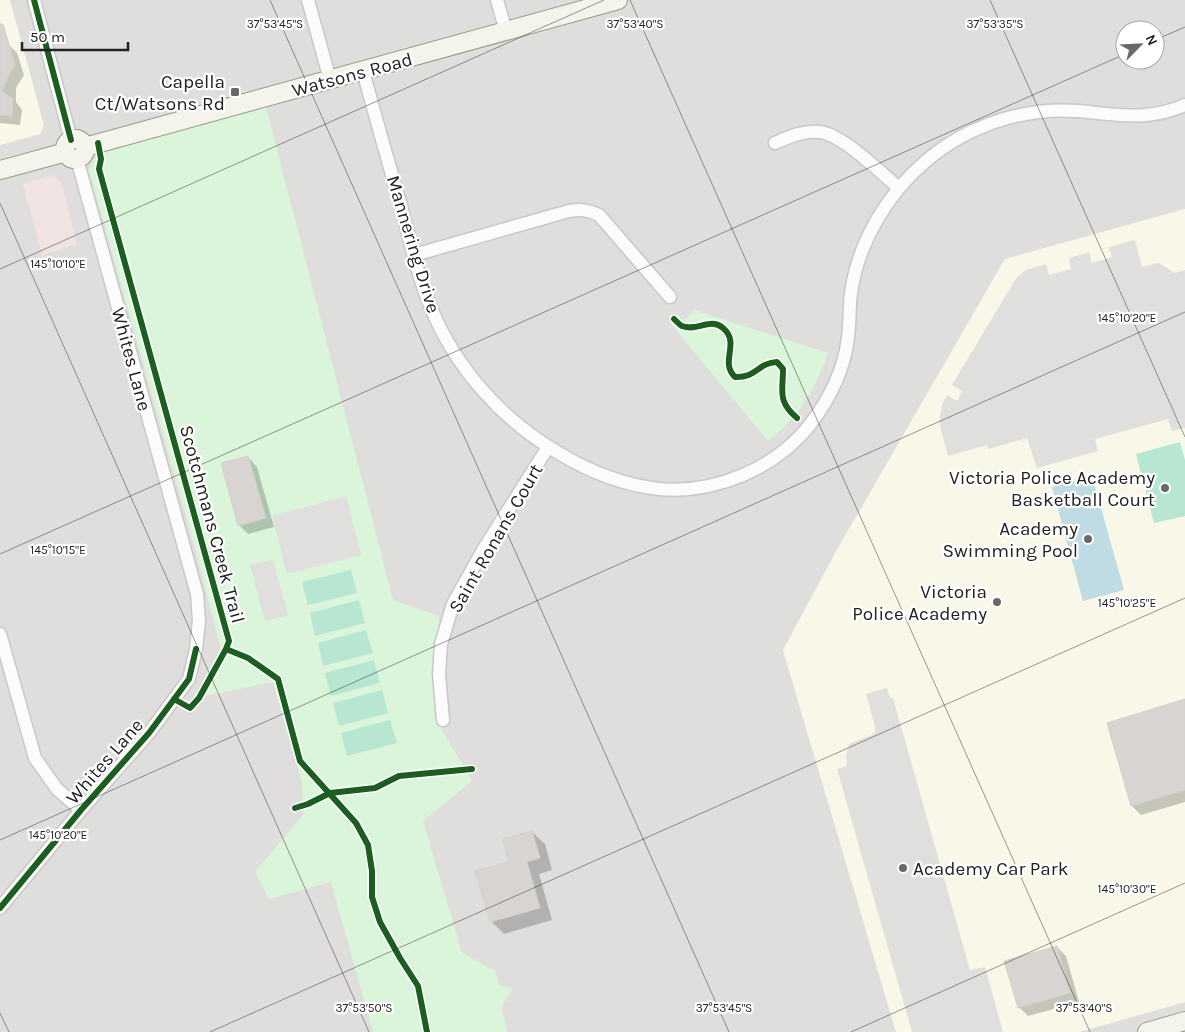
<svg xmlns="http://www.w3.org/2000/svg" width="1185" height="1032" font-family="Karla,sans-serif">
	<rect width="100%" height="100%" fill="#f0eeeb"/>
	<path fill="#dfdedc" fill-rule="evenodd" d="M0 0H1185V209L1005 259 836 553 783 650 896 1032H0ZM1125 30H1155V60H1125Z
		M1185 1002V1032H1079Z"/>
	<path fill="#f1e3e1" d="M51 175 61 181 77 244 42 255 23 184Z"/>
	<path fill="#f8f7e8" d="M0 0H10L44 125 40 134 0 145Z
		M1185 209V1002L1079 1032H896L783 650 835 553 1005 259Z"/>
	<path fill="#daf5da" d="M266 107 393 600 439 616 435 692 442 730 472 781 423 821 462 953 495 971 500 986 513 988 501 1008 508 1032H373L331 882 269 899 255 872 303 815 302 783 273 682 204 696 221 650 194 545 89 170 101 149Z
		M694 310 828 353C815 390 800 416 768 441L671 324 687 318Z"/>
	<path fill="#b7e6d2" d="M1180 442 1185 460V516L1154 523 1136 454Z
		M351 570 357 593 308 605 302 582Z
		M359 600 365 623 315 636 310 613Z
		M366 630 373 653 323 666 318 643Z
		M374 660 380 683 331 696 325 673Z
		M382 690 388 713 339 726 333 703Z
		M390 720 397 743 347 756 341 733Z"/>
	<path fill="#e0dfde" d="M1135 240 1142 267 1159 263 1175 273 1185 270V428L1172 431 1168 419 1095 439 1098 451 1037 468 1027 438 988 449 987 445 948 456 939 422 942 405 947 395 955 400H958L962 391 952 385 1017 277 1026 270 1046 264 1049 275 1071 269 1069 258 1089 252 1092 263 1112 257 1109 247Z
		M346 496 361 555 287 574 272 516Z
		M273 559 288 615 265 621 250 565Z
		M887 688 890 698H893L970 970 985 967 1003 1032H912L837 769 847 766 846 756 849 744 872 735 876 730 866 694Z"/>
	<path fill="#bfdbe3" d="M1092 476 1124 590 1083 601 1052 487Z"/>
	<path fill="#0003" d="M0 30 8 44 17 53 24 75 16 88V102L22 110 20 125 0 123Z
		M248 457 257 467 274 527 248 534 239 525Z
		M1185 701V802L1141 815 1132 806Z
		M532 832 545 844 552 870 539 874 552 920 504 934 491 921 511 862Z
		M1057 947 1066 956 1079 1002 1028 1016 1019 1007Z"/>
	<path fill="#d7d4d2" stroke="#d3d0cc" d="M0 24H3L15 65 11 71 2 91 13 99 12 116 0 115Z
		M248 456 266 518 238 526 221 463Z
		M1185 699V790L1131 806 1107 723Z
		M532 831 540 858 527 862 540 908 490 922 475 871 509 862 503 839Z
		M1057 946 1070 993 1018 1008 1004 961Z"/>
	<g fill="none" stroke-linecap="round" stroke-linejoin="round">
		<g stroke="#c9c8c7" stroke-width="15">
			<path id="street" d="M34 0 71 140
				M308 0 330 80
				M497 0 506 32
				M363 71C375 115 387 158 400 202 409 237 417 274 431 308 456 368 501 419 557 452 588 471 623 485 659 489 715 494 774 469 809 426 829 400 844 371 848 338 850 323 849 308 851 293 858 242 888 193 926 161 967 126 1023 107 1077 111 1114 114 1148 122 1185 105
				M775 143C789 137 804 130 820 132 843 135 880 172 899 188
				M414 255 569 211C581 209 588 210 599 215L670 297
				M0 634 35 758 57 789 81 810
				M443 720 439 674 441 644 453 604 483 550 548 447
				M0 908 81 810 149 733 189 679 196 649 199 621 197 594 77 159"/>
		</g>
		<g stroke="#999a82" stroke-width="20">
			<path id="secondary" d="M65 149a10 10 0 1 1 20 0a10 10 0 1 1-20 0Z
				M85 147 618 0
				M0 170 66 152
				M1147 1032 1185 1021"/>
		</g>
		<use href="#street" stroke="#fdfcfc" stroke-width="12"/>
		<use href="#secondary" stroke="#f4f4ed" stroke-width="18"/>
		<g stroke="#fff" stroke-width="9">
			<path id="cycleway" d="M34 0 71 140
				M98 143 101 159 99 169 229 641 226 649 248 658 278 679 300 761 356 823 368 845 372 871V897L380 922 400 958 418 986 427 1032
				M674 319C676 321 680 325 682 326 697 332 710 317 723 328 741 343 719 362 735 377 757 378 757 363 777 362L783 369C783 391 777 401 797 418
				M174 699 190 708 199 698 226 649
				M295 808 308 804 330 793 375 788 399 776 472 769
				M0 908 81 810 149 733 189 679 196 649"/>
		</g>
		<use href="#cycleway" stroke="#1b5e20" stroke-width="6"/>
	</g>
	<path fill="none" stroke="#222" stroke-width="1" stroke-opacity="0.45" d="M270 0 729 1032M630 0 1090 1032M990 0 1185 437M1155 40 1185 27M0 203 369 1032M0 269 604 0M0 554 1125 54M0 840 1185 312M0 1013 9 1032M210 1032 1185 598M851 1032 1185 883"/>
	<g fill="#6a6968" stroke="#fff" stroke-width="2">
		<rect x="230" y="87" width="10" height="10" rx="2.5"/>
		<circle cx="1165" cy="488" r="5"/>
		<circle cx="1088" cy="539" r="5"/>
		<circle cx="997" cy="602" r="5"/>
		<circle cx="903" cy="868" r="5"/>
	</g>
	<g text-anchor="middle" stroke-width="4.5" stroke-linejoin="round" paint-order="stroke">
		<g font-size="19" fill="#222" stroke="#fff">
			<text transform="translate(352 74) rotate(-15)" y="7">Watsons Road</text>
			<text transform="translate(414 244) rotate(73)" y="7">Mannering Drive</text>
			<text transform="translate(132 359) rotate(75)" y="7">Whites Lane</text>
			<text transform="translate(213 524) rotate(75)" y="7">Scotchmans Creek Trail</text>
			<text transform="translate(495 538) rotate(-60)" y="7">Saint Ronans Court</text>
			<text transform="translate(104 761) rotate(-49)" y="7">Whites Lane</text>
		</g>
		<g font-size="19" fill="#222" stroke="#fff" text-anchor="end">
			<text x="225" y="88">Capella<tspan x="225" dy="22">Ct/Watsons Rd</tspan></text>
			<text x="1155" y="484">Victoria Police Academy<tspan x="1155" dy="22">Basketball Court</tspan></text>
			<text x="1078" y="535">Academy<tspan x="1078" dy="22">Swimming Pool</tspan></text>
			<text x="987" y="598">Victoria<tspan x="987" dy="22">Police Academy</tspan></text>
			<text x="913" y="875" text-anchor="start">Academy Car Park</text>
		</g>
	</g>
	<g font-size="12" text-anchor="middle" fill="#222" stroke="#fff" stroke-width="4.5" stroke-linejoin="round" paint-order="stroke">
		<text x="275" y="28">37°53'45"S</text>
		<text x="635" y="28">37°53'40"S</text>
		<text x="995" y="28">37°53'35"S</text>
		<text x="58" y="268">145°10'10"E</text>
		<text x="1127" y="322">145°10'20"E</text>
		<text x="58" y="554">145°10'15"E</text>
		<text x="1127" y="607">145°10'25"E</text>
		<text x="58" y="839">145°10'20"E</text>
		<text x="1127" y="893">145°10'30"E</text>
		<text x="364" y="1012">37°53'50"S</text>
		<text x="724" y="1012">37°53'45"S</text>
		<text x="1084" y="1012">37°53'40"S</text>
	</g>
	<g transform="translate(1140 45) rotate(66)"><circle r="24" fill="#ffffff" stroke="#a7a7a7"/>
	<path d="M0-4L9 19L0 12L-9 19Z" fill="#6a6968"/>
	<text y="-8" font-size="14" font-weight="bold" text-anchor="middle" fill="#222222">N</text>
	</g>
	<path d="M22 42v8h106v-8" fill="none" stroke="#222222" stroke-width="2.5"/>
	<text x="30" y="42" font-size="15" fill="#222222" stroke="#ffffff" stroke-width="4" paint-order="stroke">50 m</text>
</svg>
